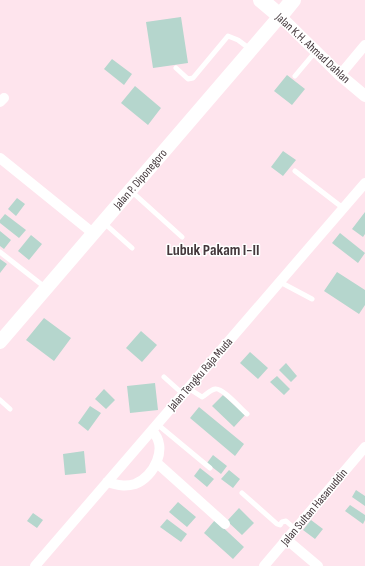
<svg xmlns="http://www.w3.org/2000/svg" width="365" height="566" font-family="'Sofia Sans Condensed',sans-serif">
	<rect width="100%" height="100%" fill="#fee4ed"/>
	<path fill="#b5d6cd" d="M181 17 188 63 153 68 146 22Z
		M112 59 132 74 124 85 104 69Z
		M287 75 305 89 292 105 274 91Z
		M135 86 161 108 148 125 121 103Z
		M283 151 296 160 283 176 271 167Z
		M17 198 25 204 16 216 8 209Z
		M365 212V234L363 237 352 229Z
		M5 214 26 230 19 238 0 223V220Z
		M0 231 11 240 4 249 0 246Z
		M340 233 365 253 358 263 332 243Z
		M31 235 42 244 29 260 18 251Z
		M0 259 7 264 0 273Z
		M337 272 365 290V305L359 314 324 291Z
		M44 318 71 338 54 361 26 340Z
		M141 331 157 345 142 362 126 348Z
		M250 352 268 368 258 379 240 363Z
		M286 363 297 376 291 382 279 370Z
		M277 376 290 389 284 395 270 382Z
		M155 383 158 410 130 413 127 386Z
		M104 389 115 400 106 409 95 399Z
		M223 395 245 415 234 427 212 406Z
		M90 406 101 413 88 431 78 423Z
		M199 407 244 444 235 456 190 418Z
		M84 451 86 473 65 475 63 454Z
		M213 455 227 466 221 474 207 463Z
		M200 468 214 479 207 487 194 476Z
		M229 470 240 479 233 488 221 479Z
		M356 490 365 496V506L352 497Z
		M178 502 196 517 187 527 169 512Z
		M350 505 365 515V520L363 524 345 511Z
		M239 508 254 523 242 535 227 521Z
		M33 513 43 520 37 528 27 521Z
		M167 519 187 534 181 542 160 527Z
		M215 520 244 547 233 559 204 533Z
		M311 520 323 529 315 539 303 530Z"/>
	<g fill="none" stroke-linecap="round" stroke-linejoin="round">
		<path stroke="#fff" stroke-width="5" d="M176 68 188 79 193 78 228 36 238 40 250 49
			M295 76 316 51
			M295 171 343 208
			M131 191 182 237
			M104 223 132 248
			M0 252 46 288
			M280 282 312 299
			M164 377 183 394
			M188 388 202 397C206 395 210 390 215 389 222 387 241 409 247 414
			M0 400 10 409
			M157 424 210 468
			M242 493 277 524 280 525 282 522 286 521 295 529"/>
		<path stroke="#fff" stroke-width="10" d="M340 75 365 45
			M0 102 4 98
			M0 158 94 234
			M157 463 225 524
			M107 482C117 485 125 487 135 484 154 477 169 447 152 431
			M286 539 318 566
			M35 566 365 183
			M264 566 365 447"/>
		<path stroke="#fff" stroke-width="12" d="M280 16 340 75 365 96"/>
		<path stroke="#fff" stroke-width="14" id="s1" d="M0 342 280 16"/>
		<path stroke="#fff" stroke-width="16" d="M261 0 280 16 293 0"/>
	</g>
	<g text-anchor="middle" stroke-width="3" stroke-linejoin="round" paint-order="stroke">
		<g font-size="12" fill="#44383c" stroke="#fff">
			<text transform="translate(313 48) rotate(43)" y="4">Jalan K.H. Ahmad Dahlan</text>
			<text dy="4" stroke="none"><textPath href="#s1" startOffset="215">Jalan P. Diponegoro</textPath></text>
			<text transform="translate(200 374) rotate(-49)" y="4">Jalan Tengku Raja Muda</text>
			<text transform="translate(314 507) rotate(-50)" y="4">Jalan Sultan Hasanuddin</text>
		</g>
		<g font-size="16" font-weight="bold" fill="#44383c" stroke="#fff">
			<text x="213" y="255">Lubuk Pakam I-II</text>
		</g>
	</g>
</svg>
